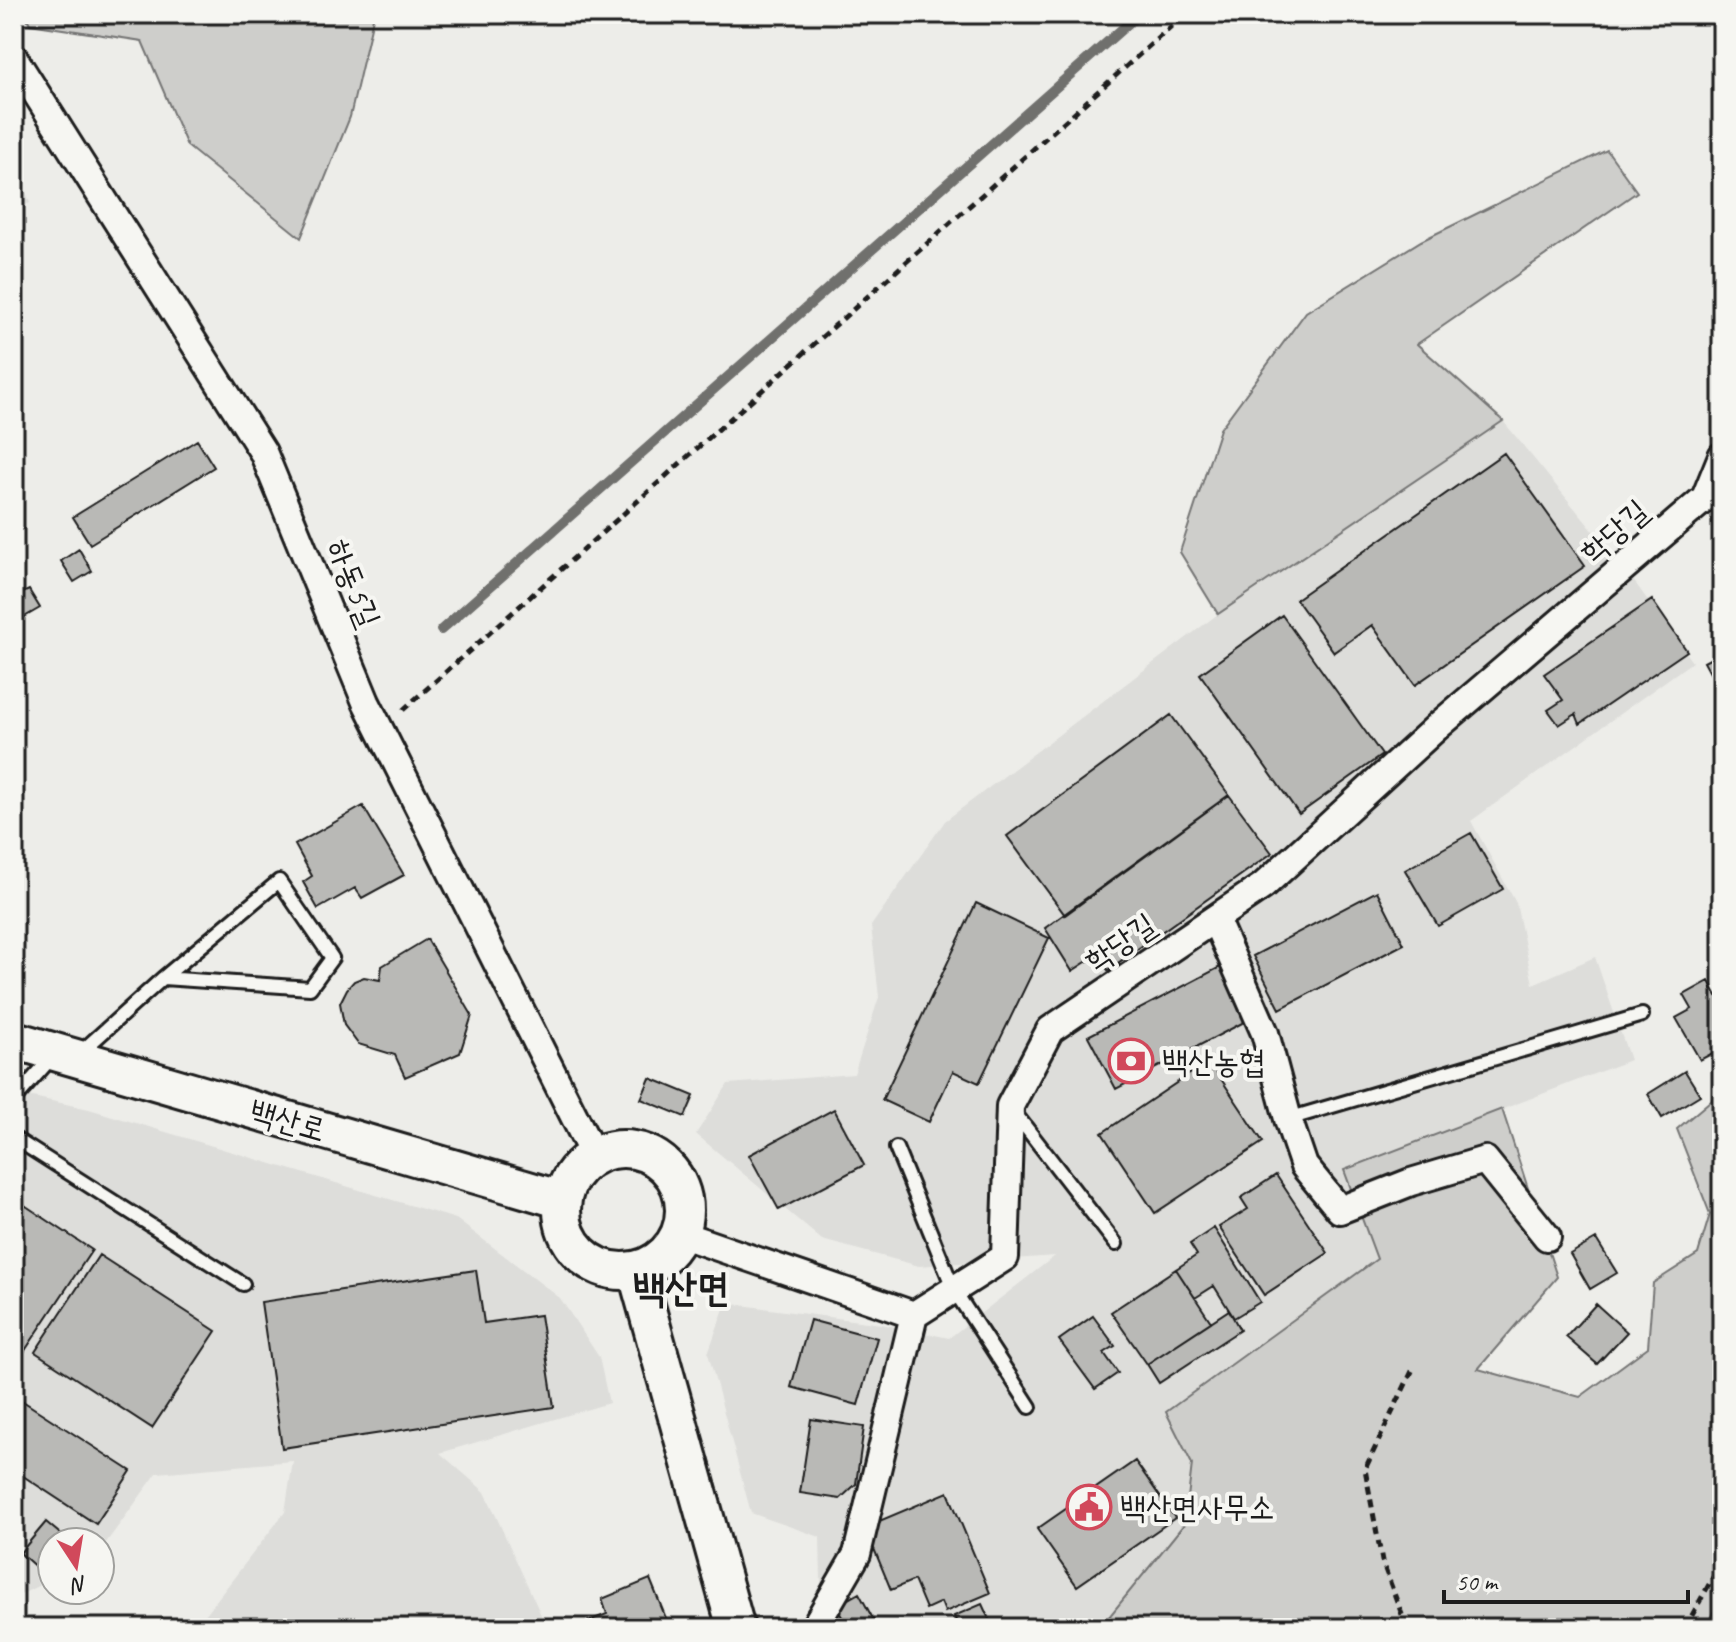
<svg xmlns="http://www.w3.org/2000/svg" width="1736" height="1642" font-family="Caveat,'Poor Story',sans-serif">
	<rect width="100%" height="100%" fill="#edede9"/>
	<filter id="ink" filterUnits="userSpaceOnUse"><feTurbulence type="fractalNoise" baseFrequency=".0125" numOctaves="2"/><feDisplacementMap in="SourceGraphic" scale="16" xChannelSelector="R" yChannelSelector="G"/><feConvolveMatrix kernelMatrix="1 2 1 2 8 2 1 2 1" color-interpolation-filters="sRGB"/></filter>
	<g filter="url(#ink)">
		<path fill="#ddddda" d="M14 158 30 203 14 210Z
			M1503 421 1631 577 1692 662 1471 821 1516 903 1533 984 1595 957 1630 1060 1345 1170 1378 1259 1166 1412 1192 1464 1185 1523 1100 1628H822L820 1537 751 1513 708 1353 726 1303 881 1324 949 1338 1055 1256 919 1266 822 1240 696 1134 728 1084 854 1074 879 997 871 926 945 821 1218 614Z
			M14 1093 89 1109 456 1219 560 1298 599 1357 609 1403 440 1453 485 1492 547 1628H195L285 1512 293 1461 157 1473 100 1551V1542H52V1579L14 1598Z"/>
		<path fill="#cececb" stroke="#757574" stroke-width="2" d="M25 14H374L350 117 301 238 187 146 142 41 30 24Z
			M1607 150 1637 192 1417 344 1503 421 1218 614 1180 552 1220 429 1306 312 1421 241Z
			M1722 1091V1595L1705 1628H1100L1185 1523 1192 1464 1166 1412 1377 1259 1344 1170 1502 1109 1557 1277 1478 1369 1580 1397 1648 1347 1653 1283 1698 1254 1710 1214 1677 1129Z"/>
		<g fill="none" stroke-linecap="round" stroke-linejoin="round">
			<path stroke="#6f6f6d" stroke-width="10" d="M441 630 1139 14"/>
		</g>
		<path fill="#b9b9b6" stroke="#1c1c1c" stroke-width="2" d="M197 440 214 467 90 544 73 517Z
			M1504 453 1585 566 1415 685 1372 625 1334 652 1296 599Z
			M79 549 92 571 74 582 61 561Z
			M29 590 40 608 14 623V597Z
			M1652 600 1687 651 1580 724 1576 714 1559 725 1548 710 1563 700 1544 674Z
			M1282 615 1382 755 1299 814 1200 674Z
			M1717 655 1722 663V695L1704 662Z
			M1171 715 1229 795 1065 915 1007 836Z
			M1229 795 1272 853 1108 970 1097 955 1072 971 1045 928Z
			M363 806 404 875 362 898 355 888 318 909 303 882 312 876 295 845Z
			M1471 833 1503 889 1438 926 1405 870Z
			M1377 891 1404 944 1280 1009 1253 956Z
			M976 903 1049 938 979 1083 953 1071 929 1122 882 1100Z
			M427 939 472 1015 460 1053 405 1077 395 1055 358 1044 344 1025 340 1003 347 989 354 981 364 977 380 980 382 966Z
			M1220 967 1248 1020 1116 1089 1088 1036Z
			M1709 981 1717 996 1722 994V1059L1717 1062 1713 1053 1700 1060 1676 1018 1692 1009 1684 995Z
			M1209 1061 1263 1142 1155 1213 1102 1133Z
			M1685 1071 1700 1095 1662 1118 1648 1094Z
			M650 1078 694 1096 685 1117 641 1099Z
			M834 1109 864 1165 779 1210 749 1155Z
			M1276 1175 1328 1253 1264 1295 1219 1227 1248 1209 1241 1198Z
			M14 1198 92 1250 14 1367Z
			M1214 1228 1260 1302 1234 1318 1214 1286 1195 1298 1176 1269 1197 1255 1190 1244Z
			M1596 1239 1617 1273 1590 1289 1570 1254Z
			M99 1255 216 1331 152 1428 35 1352Z
			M1176 1269 1211 1322 1147 1364 1111 1312Z
			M476 1270 484 1323 540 1315 554 1407 282 1448 261 1302Z
			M1596 1304 1627 1332 1597 1364 1566 1337Z
			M1229 1310 1240 1330 1159 1383 1147 1364Z
			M1093 1316 1115 1346 1104 1353 1118 1373 1095 1389 1059 1340Z
			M810 1320 877 1338 858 1405 791 1387Z
			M15 1396 131 1471 96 1524 14 1470Z
			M811 1419 864 1427 856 1484 840 1499 800 1493Z
			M1135 1461 1175 1518 1077 1586 1037 1529Z
			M948 1492 990 1593 945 1612 941 1602 926 1609 914 1580 891 1590 865 1527Z
			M46 1522 65 1538 62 1542H52V1553L38 1569 20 1553Z
			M650 1579 670 1628H571L607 1614 602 1599Z
			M859 1593 878 1628H848L836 1606Z
			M982 1604 993 1628H959L954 1616Z"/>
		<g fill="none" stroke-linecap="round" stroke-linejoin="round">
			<g stroke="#1c1c1c" stroke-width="18">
				<path id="service" d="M80 1053 163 978 310 988 332 958 279 881 163 978
					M14 1100 54 1055
					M1014 1112 1116 1244
					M1288 1119 1642 1015
					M14 1138 243 1284
					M896 1148 954 1290 1030 1407"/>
			</g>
			<g stroke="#1c1c1c" stroke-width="32">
				<path id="minor" d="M14 58 263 452 366 702 594 1156
					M1215 919 1265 1033 1288 1119 1304 1166 1340 1210 1411 1182 1485 1160 1547 1237
					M680 1234 914 1315
					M814 1628 857 1554 914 1315 1005 1257 1010 1106 1050 1030 1263 886 1438 726 1705 498 1722 456"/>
			</g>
			<g stroke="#1c1c1c" stroke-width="42">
				<path id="secondary" d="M14 1040 562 1200
					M562 1210a61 61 0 1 1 122 0a61 61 0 1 1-122 0Z
					M636 1270 736 1628"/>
			</g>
			<path stroke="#1c1c1c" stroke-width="5" stroke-dasharray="8 6" stroke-linecap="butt" d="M403 710 1185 14
				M1407 1628 1382 1561 1365 1469 1413 1369
				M1685 1628 1722 1561"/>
			<use href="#service" stroke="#f6f6f2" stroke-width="12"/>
			<use href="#minor" stroke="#f6f6f2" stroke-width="26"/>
			<use href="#secondary" stroke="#f6f6f2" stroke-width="36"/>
		</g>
	</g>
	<defs>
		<g id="bank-ring" transform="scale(2.3)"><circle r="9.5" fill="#f6f6f2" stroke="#d1495b" stroke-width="1.5"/><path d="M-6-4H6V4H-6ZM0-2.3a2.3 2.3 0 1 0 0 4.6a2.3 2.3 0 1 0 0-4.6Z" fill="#d1495b"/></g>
		<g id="civic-ring" transform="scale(2.3)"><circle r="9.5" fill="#f6f6f2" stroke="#d1495b" stroke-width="1.5"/><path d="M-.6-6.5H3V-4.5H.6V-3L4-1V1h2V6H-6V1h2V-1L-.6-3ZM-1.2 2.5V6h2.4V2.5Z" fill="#d1495b"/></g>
	</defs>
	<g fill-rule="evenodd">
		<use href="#bank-ring" x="1131" y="1061"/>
		<use href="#civic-ring" x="1089" y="1507"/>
	</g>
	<g text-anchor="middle" stroke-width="8" stroke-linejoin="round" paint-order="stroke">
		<g font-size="32" fill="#1c1c1c" stroke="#f6f6f2">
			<text transform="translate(1614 531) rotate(-41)" y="11">학당길</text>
			<text transform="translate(354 583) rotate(68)" y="11">하동5길</text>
			<text transform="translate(1120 942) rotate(-34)" y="11">학당길</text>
			<text transform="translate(288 1120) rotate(16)" y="11">백산로</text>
		</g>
		<g font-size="32" fill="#1c1c1c" stroke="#f6f6f2" text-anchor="start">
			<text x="1162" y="1072">백산농협</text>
			<text x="1120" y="1518">백산면사무소</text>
		</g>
		<g font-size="40" font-weight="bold" fill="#1c1c1c" stroke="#f6f6f2">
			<text x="681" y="1301">백산면</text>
		</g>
	</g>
	<rect width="1736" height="1642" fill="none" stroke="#f6f6f2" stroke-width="48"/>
	<rect x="24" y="24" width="1688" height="1594" fill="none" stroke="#1c1c1c" stroke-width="3" filter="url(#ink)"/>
	<g transform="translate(76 1566) rotate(168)"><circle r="38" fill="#f6f6f2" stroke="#9f9f9c" stroke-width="2"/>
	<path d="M0-6L14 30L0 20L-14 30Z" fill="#d1495b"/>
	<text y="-12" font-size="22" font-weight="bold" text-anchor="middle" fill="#1c1c1c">N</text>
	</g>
	<path d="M1444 1590v12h244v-12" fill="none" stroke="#1c1c1c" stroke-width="4"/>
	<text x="1456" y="1590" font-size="24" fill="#1c1c1c" stroke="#f6f6f2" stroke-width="6" paint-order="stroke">50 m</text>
</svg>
